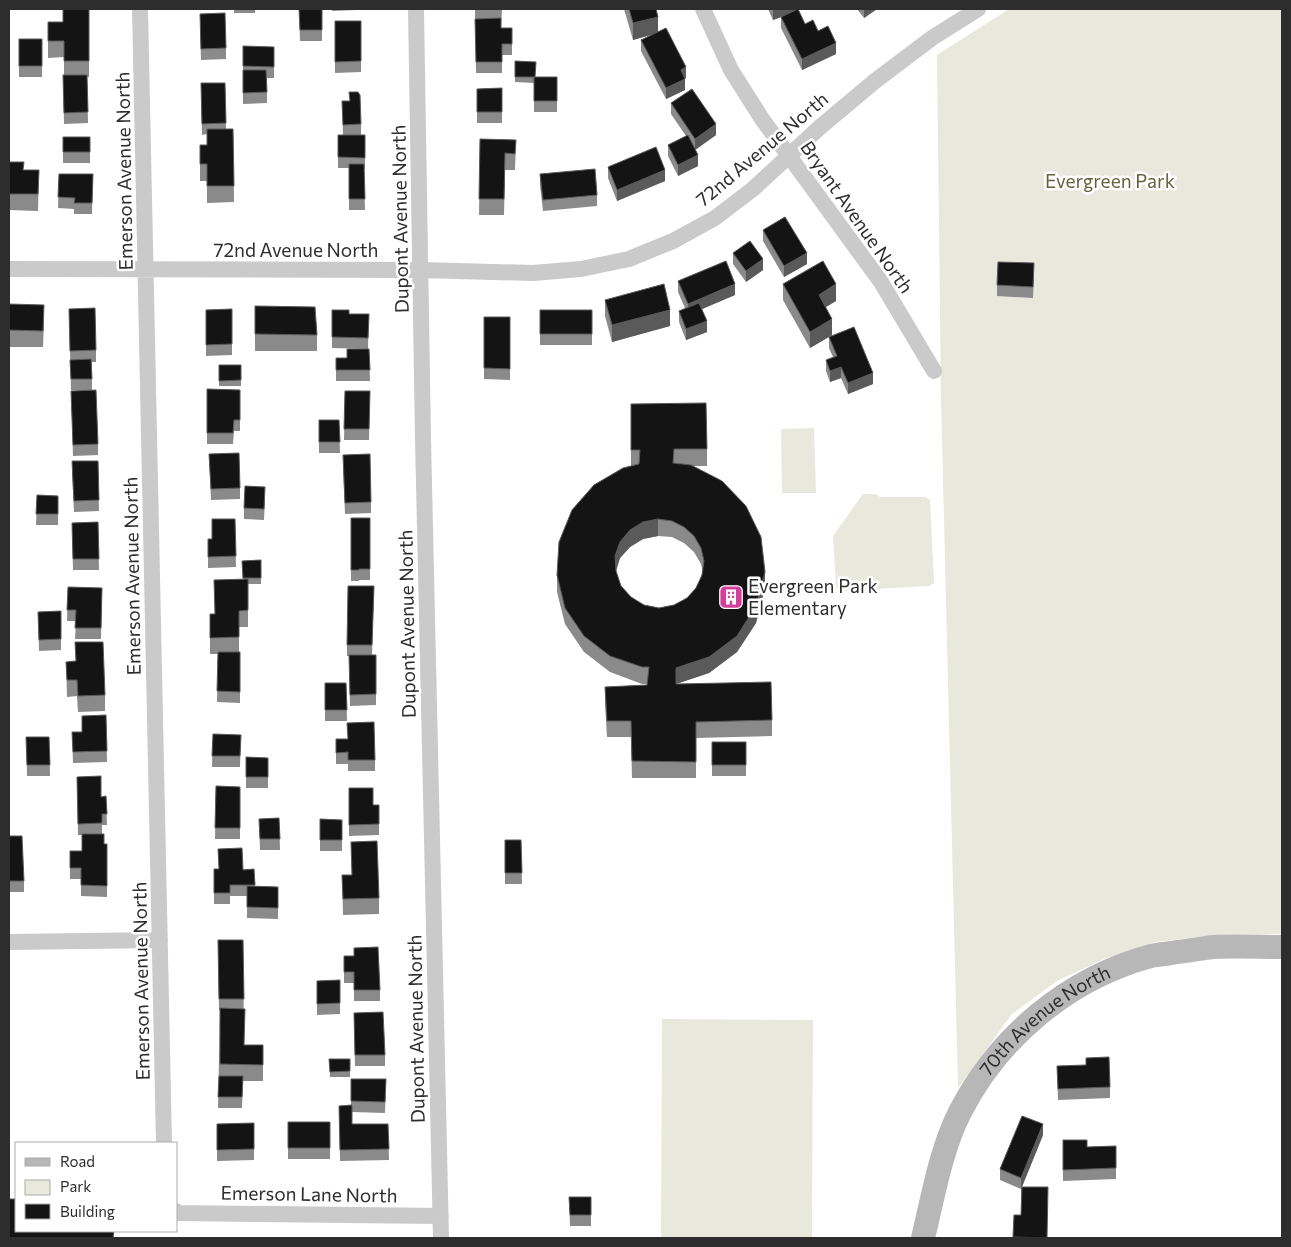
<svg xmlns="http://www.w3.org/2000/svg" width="1291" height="1247" font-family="Commissioner,sans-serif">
	<rect width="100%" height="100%" fill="#fff"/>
	<path fill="#e9e8dc" d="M1009 9H1282V934L1216 935 1155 942 1104 959 1057 981 1012 1014 958 1088 941 398 937 55Z
		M814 428 816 493H782L781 429Z
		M863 494H876L880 497H926L930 500 934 583 929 586 839 591 836 587 833 536Z
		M662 1019 813 1020 812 1238H661Z"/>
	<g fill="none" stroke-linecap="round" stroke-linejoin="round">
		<path stroke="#cacaca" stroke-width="16" d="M140 9 164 1143
			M416 9 423 439 441 1238
			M703 9 731 70 762 119 881 282 934 371
			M9 269 421 270 533 273 581 269 629 259 673 241 715 218 753 189 819 128 875 81 932 38 978 9
			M9 942 160 940
			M176 1211 177 1213 441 1216"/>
		<path stroke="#b7b7b7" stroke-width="24" id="s1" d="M923 1238C933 1197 941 1149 960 1112 999 1036 1069 978 1151 956 1159 954 1168 954 1177 952 1189 951 1202 948 1214 947 1237 946 1260 947 1282 947"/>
	</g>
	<path fill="#8a8a8a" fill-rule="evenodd" d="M61 9H90H89V77H87L88 123 64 124 63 75H64V57L48 58V22H63V10H61Z
		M234 9H255V13H234Z
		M299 9H322V41H300Z
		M332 9H356V10L332 11Z
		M475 9H502L501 28H512V55H502V73H476Z
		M624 9H656L658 32 686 78H685V90L666 99 641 51V40L653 34 633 40Z
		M768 9H797L805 24 818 31 836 54 802 70 781 28V17L773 20Z
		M857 9H877L864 18Z
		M335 21H361V72L335 73Z
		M200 25 226 48V59L201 60Z
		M19 39H42V77H19Z
		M274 47V78H267V103L243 104V66Z
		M515 61 536 77H557V112H534V83L515 82Z
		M201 83H225L226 129H233L234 202 207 203V181H200V145H207V134L202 135Z
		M502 88V123H477V89Z
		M342 101 361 124V135H365V169H364L365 210H349V168H338V135H343Z
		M671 103 716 135 695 150 698 166 678 176 668 156V145L686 136 671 114Z
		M63 137H90V163H63Z
		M480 139 516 140 515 170H505L504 215H479Z
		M9 162 24 170H39L38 211 9 210Z
		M608 167 665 181 617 201 608 178Z
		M59 174H93L92 214H74V209L58 208Z
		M540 174 597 195V206L543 211 540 185Z
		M763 230 807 264 784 277 763 241Z
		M733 253 763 270 746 282 733 264Z
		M1034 274 1033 298 997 296V285Z
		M678 281 735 295 702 309 707 332 686 340 679 322V311L685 308 678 292Z
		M783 284 836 301 826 307 832 335 873 384 848 394 841 378 830 382 826 371V360L833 357 829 348V337L810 348 783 300Z
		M605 300 670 326 612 342 605 316Z
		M9 304 44 321 43 347H9Z
		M255 306 317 335V351H255Z
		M69 309 96 350V362H92V390H71Z
		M232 309V355L206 356V310Z
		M540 310H592V345H540Z
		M349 314H369L368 349 332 348V337Z
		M484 317H510V380L484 379Z
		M369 349 370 381H336V358H347Z
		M219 365H241V386H219Z
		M207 389 240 390V431H234L233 444H207Z
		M71 391 98 444V455L73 456Z
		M345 391H370L369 440H344Z
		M631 404 707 449V466H692L765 588 756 623 737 652 709 673 676 684 772 720V736L696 738V778H632L631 737H607L605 703V687L647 685 648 684H642L610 672 584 652 565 624 557 592V575L631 466ZM658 536 672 537 684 543 694 552 701 564 703 572 702 575 696 588 687 598 674 605 659 608 644 605 631 597 621 586 616 572 620 558 630 547 643 539Z
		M319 420H339L340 453H319Z
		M209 454 240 488V499L211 500Z
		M98 461 99 511 74 512 72 472Z
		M343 466 371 502V513L345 514Z
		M37 495 58 496V525H36Z
		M265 498 264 520 244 519V508Z
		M351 518H370V580H359V581H351Z
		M235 519 236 567 208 568V539H212Z
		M98 522 99 570H73L72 523Z
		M261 560V584H248V627H239V652H240V703L217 702 218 654H210V614H215L243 580 242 561Z
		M374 586 372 655H376V705L350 706 349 656H347V645Z
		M68 587 102 588 101 639H75L76 621H67Z
		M61 611V650L39 651 38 612Z
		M75 642 105 695V711L78 712 77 696 67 697 66 662 76 661Z
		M325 683H346L347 721H325Z
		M106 715 107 762 73 763 72 732H82Z
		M213 734 241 735 240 767H212Z
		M26 737H49L50 776H27Z
		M336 739 375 760V771H348V764H336Z
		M712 742H746V776H712Z
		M246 757 268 758V788H246Z
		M77 777 101 797 106 796 107 825H102V834L104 844H107V897L81 896V879H70V851H82V835H78Z
		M216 786 240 787V839H215Z
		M349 788 373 805H379V835L349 836Z
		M279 818 280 850H260L259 819Z
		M320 819 342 820V851H320Z
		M9 836 24 881V892H9Z
		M505 840H521L522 884H505Z
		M351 842 379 898V914L343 915 342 875H352Z
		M214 869H254L255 886 278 887V919L247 918V896H230V904H214Z
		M218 940H243L244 1045H263V1081H243L242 1108H218L220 1010H219Z
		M344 956 380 990V1001H354V983H344Z
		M340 980V1014L317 1015V981Z
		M354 1013 385 1055V1066H355Z
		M329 1059H350V1077H330Z
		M1057 1066 1110 1087V1098L1058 1100Z
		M351 1079H386L385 1113 352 1112V1124H388L389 1160 340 1161 339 1106 351 1105Z
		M288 1122H330V1159H288Z
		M217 1124 254 1149V1160L217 1161Z
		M1043 1135 1022 1187 1047 1238H1013L1014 1215H1021V1189L1000 1180V1169Z
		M1063 1140 1087 1147 1116 1146V1179L1063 1181Z
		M569 1197H591V1226H570Z"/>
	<path fill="#5a5a5a" d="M773 9H797V11L773 20Z
		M864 9H877L864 18Z
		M658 17V33L633 40V23Z
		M836 43V54L802 70V59Z
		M686 67V78L681 81V70Z
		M685 79V90L666 99V88Z
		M716 124V135L695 150V139Z
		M698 155V166L678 176V165Z
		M665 170V181L617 201V190Z
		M807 253V264L784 277V266Z
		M763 259V270L746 282V271Z
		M735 284V295L688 315V304Z
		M836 284V301L819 311V295Z
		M670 310V326L612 342V325Z
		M832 319V335L810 348V332Z
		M707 321V332L686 340V329Z
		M841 367V378L830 382V371Z
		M873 373V384L848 394V383Z
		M658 519V536L643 539 630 547 620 558 615 573V556L620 542 630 530 643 522Z
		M765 572V588L756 623 737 652 709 673 676 684V668Z
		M1043 1124V1135L1021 1189V1178Z"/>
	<path fill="#141414" stroke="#5a5a5a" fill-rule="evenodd" d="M63 9H89V61H64V41H48V22H63Z
		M299 9H322V30H300Z
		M629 9H656L658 17 633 23Z
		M798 9 805 24 813 20 818 31 828 26 836 43 802 59 781 17Z
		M225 13 226 48 201 49 200 14Z
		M501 18V28H512V44H502V62H476L475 19Z
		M335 21H361V61L335 62Z
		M666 28 686 67 681 70 685 79 666 88 641 40Z
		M19 39H42V66H19Z
		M243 46 274 47V67L243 66Z
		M515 61 536 62 535 77H515Z
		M243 70H266L267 92 243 93Z
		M63 75H87L88 112 64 113Z
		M534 77H557V101H534Z
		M201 83H225L226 123 202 124Z
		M502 88V112H477V89Z
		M692 89 716 124 695 139 671 103Z
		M349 92H358L360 95 361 124 343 125 342 101H350Z
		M207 129H233L234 186H207V164H200V145H207Z
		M338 135H365V158L338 157Z
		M688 135 698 155 678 165 668 145Z
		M63 137H90V152H63Z
		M480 139 516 140 515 154 505 153 504 199H479Z
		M656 147 665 170 617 190 608 167Z
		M9 162H24L23 170H39L38 194H9Z
		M349 164H364L365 199H349Z
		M595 169 597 195 543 200 540 174Z
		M59 174H93L92 203H74L75 198 58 197Z
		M785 217 807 253 784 266 763 230Z
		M750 241 763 259 746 271 733 253Z
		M726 261 735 284 688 304 678 281Z
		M823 261 836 284 819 295 832 319 810 332 783 284Z
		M998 262 1034 263 1033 287 997 285Z
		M664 284 670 310 612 325 605 300Z
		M699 303 707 321 686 329 679 311Z
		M9 304 44 305 43 331 9 330Z
		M255 306 315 307 317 335 255 334Z
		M95 308 96 350 70 351 69 309Z
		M232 309V344L206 345V310Z
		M332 310H349V314H369L368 338 332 337Z
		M540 310H592V334H540Z
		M484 317H510V369L484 368Z
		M854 327 873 373 848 383 841 367 830 371 826 360 837 356 829 337Z
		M347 349H369L370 370H336V358H347Z
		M91 359 92 379H71L70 360Z
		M219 365H241V380L219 381Z
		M207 389 240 390V420H234L233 433H207Z
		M96 390 98 444 73 445 71 391Z
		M345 391H370L369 429H344Z
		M706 403 707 449H674L673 463 691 465 722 481 746 506 761 537 765 572 756 606 737 636 709 657 676 668V684L771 682 772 720 696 722V762L632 761 631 721H607L605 687 647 685 649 667H642L610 656 584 636 565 608 557 575 559 542 572 510 594 485 623 468 639 464 640 450H631V404ZM658 519 672 521 684 527 694 536 701 548 704 561 702 575 696 588 687 598 674 605 659 608 644 605 631 597 621 586 616 571 615 556 620 542 630 530 643 522Z
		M319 420H339L340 442H319Z
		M239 453 240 488 211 489 209 454Z
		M370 454 371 502 345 503 343 455Z
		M72 461H98L99 500 74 501Z
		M245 486 265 487 264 509 244 508Z
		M37 495 58 496V514H36Z
		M351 518H370V569H359V570H351Z
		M212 519H235L236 556 208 557V539H212Z
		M98 522 99 559H73L72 523Z
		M261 560V578H243L242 561Z
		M248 579V610L239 611V637L210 638V614H215L214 580Z
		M348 586H374L372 645H347Z
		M68 587 102 588 101 628H75L76 610H67Z
		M61 611V639L39 640 38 612Z
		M75 642H103L105 695 78 696 77 680H67L66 662 76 661Z
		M218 652H240V692L217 691Z
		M349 655H376V694L350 695Z
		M325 683H346L347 710H325Z
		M106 715 107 751 73 752 72 732H82V716Z
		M374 722 375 760H348V752L336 753V739H348L347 723Z
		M213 734 241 735 240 756H212Z
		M26 737H49L50 765H27Z
		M712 742H746V765H712Z
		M246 757 268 758V777H246Z
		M101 776V797L106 796 107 814H102V823L78 824 77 777Z
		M216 786 240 787V828H215Z
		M349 788H373V805H379V824L349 825Z
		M279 818 280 839H260L259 819Z
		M320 819 342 820V840H320Z
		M82 834H104V844H107V886L81 885V868H70V851H82Z
		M9 836H22L24 881H9Z
		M505 840H521L522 873H505Z
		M377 841 379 898 343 899 342 875H352L351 842Z
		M242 848 243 870 254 869 255 885H230V893H214V869H219L218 849Z
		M247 886 278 887V908L247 907Z
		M218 940H243L244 999H219Z
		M378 947 380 990H354V972H344V956H354V948Z
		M340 980V1003L317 1004V981Z
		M220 1008 245 1009 244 1045H263V1065L220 1064Z
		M383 1012 385 1055H355L354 1013Z
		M1109 1057 1110 1087 1058 1089 1057 1066 1086 1065V1058Z
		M329 1059H350V1071L330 1072Z
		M219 1076H243L242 1097H218Z
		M351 1079H386L385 1102 351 1101Z
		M352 1105V1124H388L389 1149 340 1150 339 1106Z
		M1022 1116 1043 1124 1021 1178 1000 1169Z
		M288 1122H330V1148H288Z
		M254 1123V1149L217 1150V1124Z
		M1063 1140H1087V1147L1116 1146V1168L1063 1170Z
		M1022 1187H1048L1047 1238 1013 1237 1014 1215H1021Z
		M569 1197H591V1215H570Z
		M9 1199H16V1231H114L113 1238H9Z"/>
	<defs>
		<g id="building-square" transform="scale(1.25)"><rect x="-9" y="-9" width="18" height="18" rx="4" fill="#d3409c" stroke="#fff"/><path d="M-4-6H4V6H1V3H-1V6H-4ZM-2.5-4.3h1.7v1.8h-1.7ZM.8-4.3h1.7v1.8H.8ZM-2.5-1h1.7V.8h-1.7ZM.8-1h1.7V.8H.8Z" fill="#fff"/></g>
	</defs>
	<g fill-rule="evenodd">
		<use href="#building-square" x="731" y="597"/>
	</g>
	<g text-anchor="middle" stroke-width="5" stroke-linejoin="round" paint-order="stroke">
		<g font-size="19" fill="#2d2d2d" stroke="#fff">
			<text transform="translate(762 149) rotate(-40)" y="7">72nd Avenue North</text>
			<text transform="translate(124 171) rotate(-91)" y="7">Emerson Avenue North</text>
			<text transform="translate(857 217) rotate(55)" y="7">Bryant Avenue North</text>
			<text transform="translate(400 219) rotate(-91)" y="7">Dupont Avenue North</text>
			<text x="296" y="257">72nd Avenue North</text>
			<text transform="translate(132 576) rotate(-91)" y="7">Emerson Avenue North</text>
			<text transform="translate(407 624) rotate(-91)" y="7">Dupont Avenue North</text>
			<text transform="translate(141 981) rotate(-91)" y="7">Emerson Avenue North</text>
			<text dy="7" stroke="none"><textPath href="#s1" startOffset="259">70th Avenue North</textPath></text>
			<text transform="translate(416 1029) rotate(-91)" y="7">Dupont Avenue North</text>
			<text transform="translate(309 1194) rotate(1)" y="7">Emerson Lane North</text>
		</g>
		<g font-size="19" fill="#64633f" stroke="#fff">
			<text x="1110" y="188">Evergreen Park</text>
		</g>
		<g font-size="19" fill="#2d2d2d" stroke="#fff" text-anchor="start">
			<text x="748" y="593">Evergreen Park<tspan x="748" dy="22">Elementary</tspan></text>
		</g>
	</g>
	<rect width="1291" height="1247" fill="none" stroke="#2d2d2d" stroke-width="20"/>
	<rect x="15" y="1142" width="162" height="90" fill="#ffffff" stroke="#ababab"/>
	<rect x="25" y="1158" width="25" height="8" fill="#b7b7b7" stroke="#ababab"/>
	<text x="60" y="1167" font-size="15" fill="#2d2d2d">Road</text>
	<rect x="25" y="1180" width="25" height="15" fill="#e9e8dc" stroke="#ababab"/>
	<text x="60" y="1192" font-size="15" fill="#2d2d2d">Park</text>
	<rect x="25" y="1204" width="25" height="15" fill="#141414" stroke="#ababab"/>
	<text x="60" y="1217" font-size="15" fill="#2d2d2d">Building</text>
</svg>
